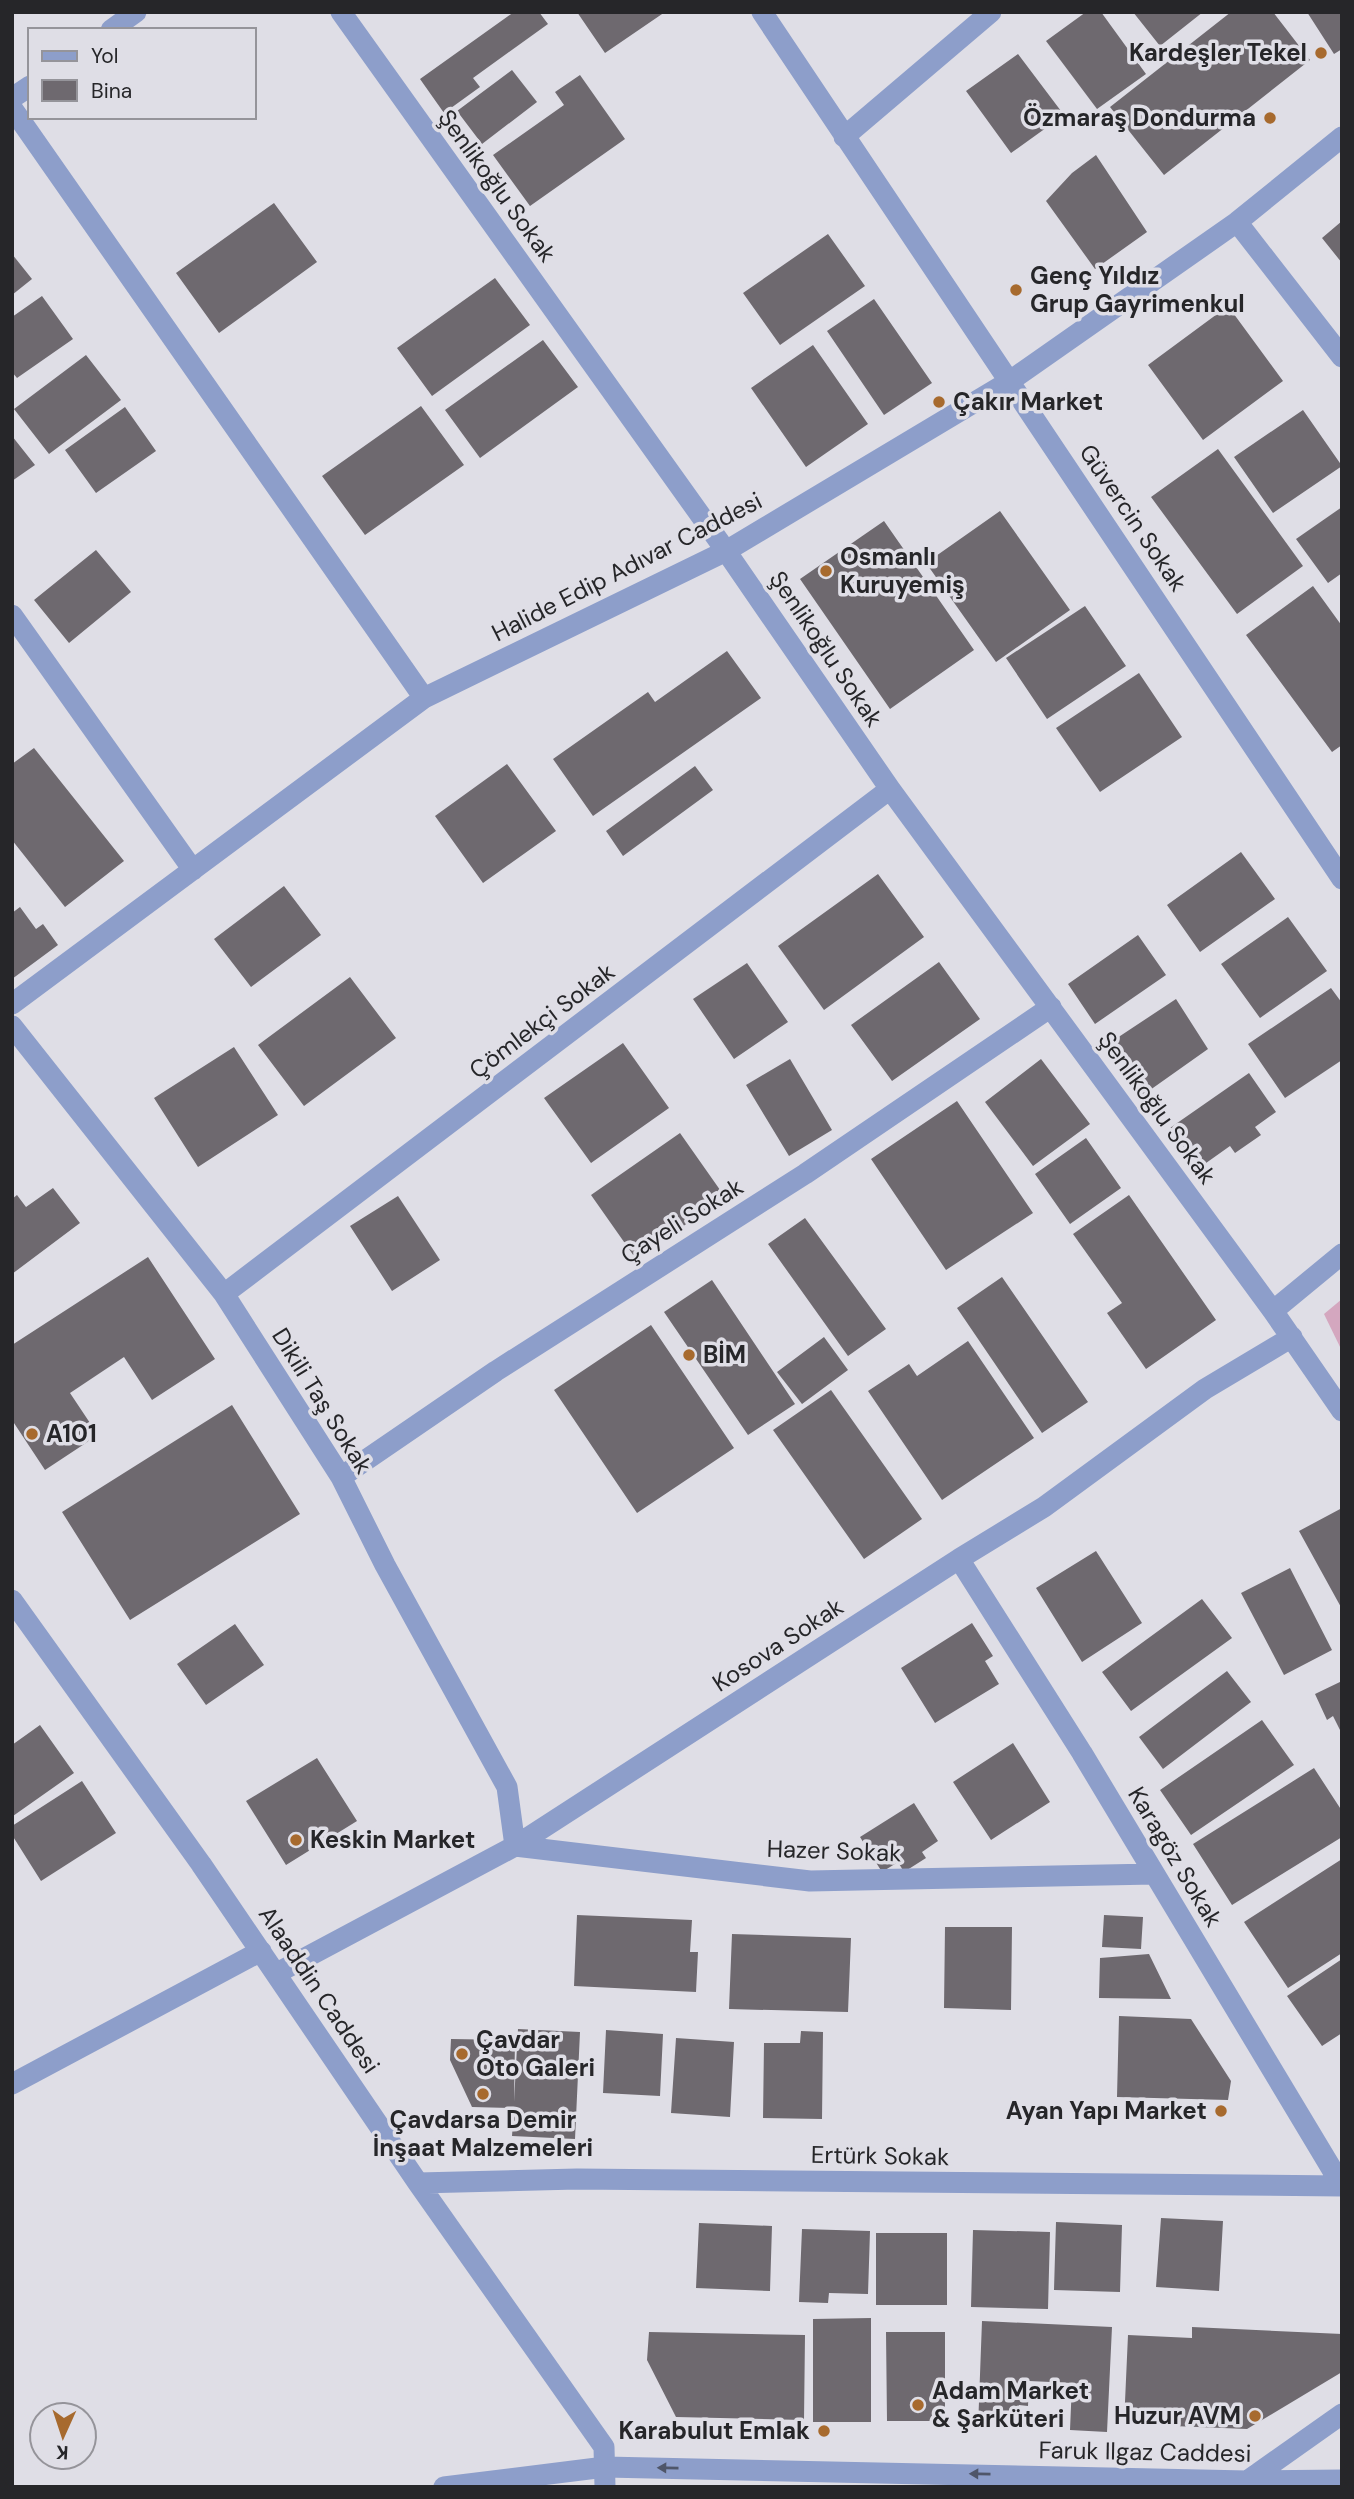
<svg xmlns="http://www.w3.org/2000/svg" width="1354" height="2499" font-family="'DM Sans',sans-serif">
	<rect width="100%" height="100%" fill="#dfdee6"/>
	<path fill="#d4a7bf" d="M1342 1299V1351L1324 1314Z"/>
	<path fill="#6e696f" d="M514 12H539L548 24 473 78 480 87 444 113 420 79Z
		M577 12H665L605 53Z
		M1086 12H1101L1146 74 1097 109 1046 41Z
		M1133 12H1203L1160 46Z
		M1231 12H1273L1310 60 1164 175 1110 107Z
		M1307 12H1342V49L1334 54Z
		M1018 54 1064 115 1011 153 966 91Z
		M512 70 537 102 482 144 457 111Z
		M580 75 625 139 530 206 493 155 564 105 555 92Z
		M1096 155 1147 232 1095 269 1046 201 1072 173Z
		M274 203 317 262 219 333 176 273Z
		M1342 221V263L1322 238Z
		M828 234 865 286 780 345 743 293Z
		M12 254 32 279 12 295Z
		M495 278 530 325 432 396 397 348Z
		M42 296 73 339 17 378 12 372V317Z
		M874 299 932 383 884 415 827 331Z
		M1228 306 1283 381 1203 440 1148 365Z
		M543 340 578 387 480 458 445 410Z
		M813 345 868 424 806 467 751 388Z
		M86 355 121 400 49 454 14 409Z
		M421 406 464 465 365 535 322 476Z
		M125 407 156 451 96 493 65 450Z
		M1303 410 1342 466 1273 513 1234 457Z
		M12 436 35 465 12 481Z
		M1218 449 1303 566 1237 614 1151 497Z
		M1342 507V573L1328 583 1296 539Z
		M1000 511 1070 610 996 662 926 563Z
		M884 521 974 650 890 709 800 579Z
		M96 550 131 592 69 643 34 600Z
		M1313 586 1342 626V745L1332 752 1246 635Z
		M1085 606 1126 666 1047 719 1006 658Z
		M727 651 761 698 593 816 553 759 648 692 655 702Z
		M1139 673 1182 737 1100 792 1056 728Z
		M34 748 124 861 65 907 12 840V764Z
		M507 764 556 831 483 883 435 816Z
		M695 766 713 790 623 856 606 831Z
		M1241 852 1275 899 1200 952 1167 905Z
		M878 874 924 937 824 1010 778 946Z
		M284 886 321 935 251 987 214 939Z
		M20 907 36 929 43 924 58 945 12 979V913Z
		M1288 917 1327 971 1260 1018 1221 964Z
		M1138 935 1166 975 1095 1024 1068 984Z
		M939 962 980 1019 892 1081 851 1025Z
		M747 963 788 1022 734 1059 693 999Z
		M350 977 396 1038 304 1106 258 1045Z
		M1331 988 1342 1003V1060L1285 1098 1248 1044Z
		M1176 999 1208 1049 1143 1095 1108 1044Z
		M623 1043 669 1108 591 1163 544 1098Z
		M234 1047 278 1115 198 1167 154 1098Z
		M790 1059 832 1130 789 1156 746 1085Z
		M1041 1059 1090 1124 1033 1166 985 1102Z
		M1249 1073 1276 1112 1255 1127 1261 1135 1235 1153 1230 1146 1199 1168 1170 1128Z
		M957 1101 1033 1213 946 1270 871 1159Z
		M680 1133 725 1197 636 1259 591 1195Z
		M1086 1138 1121 1188 1070 1224 1035 1174Z
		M53 1188 80 1223 12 1274V1199L17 1195 26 1207Z
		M1129 1195 1216 1320 1146 1369 1107 1313 1122 1303 1073 1234Z
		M398 1196 440 1260 392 1291 350 1226Z
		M805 1218 886 1329 848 1356 768 1244Z
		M148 1257 215 1359 152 1400 124 1357 70 1393 98 1435 45 1470 12 1420V1345Z
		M1002 1277 1088 1402 1042 1433 957 1308Z
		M712 1280 795 1404 748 1435 664 1312Z
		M651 1325 734 1448 637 1513 554 1390Z
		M824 1337 848 1370 802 1404 777 1372Z
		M968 1341 1034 1438 942 1500 868 1391 909 1364 917 1376Z
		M831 1390 922 1519 864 1559 773 1430Z
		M232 1405 300 1514 130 1620 62 1512Z
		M1342 1508V1609L1299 1531Z
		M1096 1551 1142 1623 1082 1662 1036 1588Z
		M1290 1568 1332 1650 1284 1675 1241 1593Z
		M1202 1599 1232 1638 1131 1711 1102 1672Z
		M972 1623 993 1656 985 1661 999 1684 935 1723 901 1668Z
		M235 1624 264 1665 206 1705 177 1664Z
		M1227 1671 1251 1702 1163 1769 1139 1737Z
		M1342 1681V1734L1333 1716 1327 1720 1315 1694Z
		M1262 1720 1294 1765 1191 1835 1160 1790Z
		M40 1725 74 1773 13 1816 12 1745Z
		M1013 1743 1050 1802 991 1840 953 1782Z
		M317 1758 357 1821 286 1865 246 1801Z
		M1314 1768 1342 1811V1837L1232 1905 1193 1844Z
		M82 1781 116 1833 41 1881 12 1835V1826Z
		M914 1803 938 1841 922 1852 926 1858 904 1872 898 1862 882 1872 860 1837Z
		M1342 1859V1953L1288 1988 1244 1922Z
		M577 1915 692 1920 690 1952H698L696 1992 574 1986Z
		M1104 1915 1143 1917 1141 1949 1102 1947Z
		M945 1927H1012L1011 2010 944 2008Z
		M732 1934 851 1938 848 2012 729 2009Z
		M1149 1954 1171 1999 1099 1998 1100 1958Z
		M1342 1959V2033L1322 2046 1287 1996Z
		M1119 2016 1191 2019 1231 2081 1228 2100 1117 2097Z
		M518 2029 580 2032 575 2139 512 2136 514 2108 472 2107 450 2060 451 2039 515 2040 514 2102Z
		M606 2030 663 2034 660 2096 603 2093Z
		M801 2031 823 2032 822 2119 763 2118 764 2043H800Z
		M676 2038 734 2042 730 2117 671 2113Z
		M1161 2218 1223 2221 1219 2291 1156 2287Z
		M1056 2222 1122 2225 1120 2292 1054 2290Z
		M699 2223 772 2226 770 2291 696 2288Z
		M802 2229 870 2231 868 2294 829 2293 828 2303 799 2302Z
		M973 2230 1050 2232 1048 2309 971 2307Z
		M876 2233H947V2305H876Z
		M871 2318V2422H813V2319Z
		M982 2321 1112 2327 1107 2432 1070 2430 1072 2383 1029 2381 1028 2406 1019 2405 1018 2429 978 2428Z
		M1192 2327 1342 2334V2372L1247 2429 1124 2424 1128 2335 1192 2338Z
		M649 2332 805 2335 804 2420 676 2417 647 2360Z
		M886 2332H945V2421H887Z"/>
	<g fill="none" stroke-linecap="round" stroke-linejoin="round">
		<path stroke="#8d9eca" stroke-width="21" d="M341 12 726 551 890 789 1273 1311 1342 1411
			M762 12 1342 879
			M111 30 136 12
			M12 98 30 86
			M12 108 424 698
			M844 137 991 12
			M1237 222 1342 357
			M12 615 193 870
			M12 1004 424 698 726 551 1010 381 1237 222 1342 137
			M12 1026 224 1294 341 1477 385 1565 507 1787 515 1846 810 1881 1154 1874
			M224 1294 890 789
			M1273 1311 1342 1254
			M341 1477 496 1371 805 1174 1051 1007
			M959 1559 1082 1753 1342 2186
			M12 1600 201 1864 418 2183 604 2447 605 2487
			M277 1973 515 1846 959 1559 1044 1507 1205 1389 1292 1337
			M12 2084 261 1951
			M418 2183 577 2179 1342 2186
			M1247 2481 1342 2414
			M444 2487 605 2467 1247 2481 1342 2480"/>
	</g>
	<defs><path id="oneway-solid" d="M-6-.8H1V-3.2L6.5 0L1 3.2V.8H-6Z" transform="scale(1.75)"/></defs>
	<g fill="#4f5669">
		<use href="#oneway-solid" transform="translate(668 2468) rotate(-179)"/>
		<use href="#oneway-solid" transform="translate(980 2474) rotate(-179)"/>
	</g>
	<g fill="#a76a2e" stroke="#dfdee6" stroke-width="2.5">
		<circle cx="1321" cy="53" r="7"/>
		<circle cx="1270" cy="118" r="7"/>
		<circle cx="1016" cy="290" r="7"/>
		<circle cx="939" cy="402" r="7"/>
		<circle cx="826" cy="571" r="7"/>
		<circle cx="689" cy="1355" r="7"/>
		<circle cx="32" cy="1434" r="7"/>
		<circle cx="296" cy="1840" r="7"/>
		<circle cx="462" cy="2054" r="7"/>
		<circle cx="483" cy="2094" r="7"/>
		<circle cx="1221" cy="2111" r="7"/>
		<circle cx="918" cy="2405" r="7"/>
		<circle cx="1255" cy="2416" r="7"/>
		<circle cx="824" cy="2431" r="7"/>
	</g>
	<g text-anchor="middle" stroke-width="7" stroke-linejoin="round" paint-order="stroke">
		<g font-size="24" font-weight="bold" fill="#262629" stroke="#dfdee6" text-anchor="start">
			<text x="1307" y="61" text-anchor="end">Kardeşler Tekel</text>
			<text x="1256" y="126" text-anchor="end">Özmaraş Dondurma</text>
			<text x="1030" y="284">Genç Yıldız<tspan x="1030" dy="28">Grup Gayrimenkul</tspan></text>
			<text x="953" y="410">Çakır Market</text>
			<text x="840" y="565">Osmanlı<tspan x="840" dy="28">Kuruyemiş</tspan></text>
			<text x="703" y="1363">BİM</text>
			<text x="46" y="1442">A101</text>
			<text x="310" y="1848">Keskin Market</text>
			<text x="476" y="2048">Çavdar<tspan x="476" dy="28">Oto Galeri</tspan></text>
			<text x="1207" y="2119" text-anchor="end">Ayan Yapı Market</text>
			<text x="483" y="2128" text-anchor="middle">Çavdarsa Demir<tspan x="483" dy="28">İnşaat Malzemeleri</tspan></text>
			<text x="932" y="2399">Adam Market<tspan x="932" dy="28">&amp; Şarküteri</tspan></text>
			<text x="1241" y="2424" text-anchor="end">Huzur AVM</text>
			<text x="810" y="2439" text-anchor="end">Karabulut Emlak</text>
		</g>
		<g font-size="24" fill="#262629" stroke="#dfdee6">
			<text transform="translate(497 186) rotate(54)" y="8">Şenlikoğlu Sokak</text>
			<text transform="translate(1133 518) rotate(56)" y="8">Güvercin Sokak</text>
			<text transform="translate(627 567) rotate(-27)" y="8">Halide Edip Adıvar Caddesi</text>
			<text transform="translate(826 649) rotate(56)" y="8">Şenlikoğlu Sokak</text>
			<text transform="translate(542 1021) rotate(-37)" y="8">Çömlekçi Sokak</text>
			<text transform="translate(1157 1108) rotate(54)" y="8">Şenlikoğlu Sokak</text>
			<text transform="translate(682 1221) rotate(-32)" y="8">Çayeli Sokak</text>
			<text transform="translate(322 1401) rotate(58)" y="8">Dikili Taş Sokak</text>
			<text transform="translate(778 1645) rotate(-33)" y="8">Kosova Sokak</text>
			<text transform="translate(834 1851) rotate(2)" y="8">Hazer Sokak</text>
			<text transform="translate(1175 1857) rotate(59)" y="8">Karagöz Sokak</text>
			<text transform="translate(319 1990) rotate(56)" y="8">Alaaddin Caddesi</text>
			<text transform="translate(880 2156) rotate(1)" y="8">Ertürk Sokak</text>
			<text transform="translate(1145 2452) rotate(1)" y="8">Faruk Ilgaz Caddesi</text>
		</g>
	</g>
	<rect width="1354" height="2499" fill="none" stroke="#262629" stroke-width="28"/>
	<rect x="28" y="28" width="228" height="91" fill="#dfdee6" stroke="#95949a" stroke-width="2"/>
	<rect x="42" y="51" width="35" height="10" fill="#8d9eca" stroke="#95949a" stroke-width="2"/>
	<text x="91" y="63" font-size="21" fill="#262629">Yol</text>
	<rect x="42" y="80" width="35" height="21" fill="#6e696f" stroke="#95949a" stroke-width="2"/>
	<text x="91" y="98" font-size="21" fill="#262629">Bina</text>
	<g transform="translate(63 2436) rotate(183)"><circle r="33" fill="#dfdee6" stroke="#95949a" stroke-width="2"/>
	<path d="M0-5L12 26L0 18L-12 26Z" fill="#a76a2e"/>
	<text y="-10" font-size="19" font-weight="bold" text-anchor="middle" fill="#262629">K</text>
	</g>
</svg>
